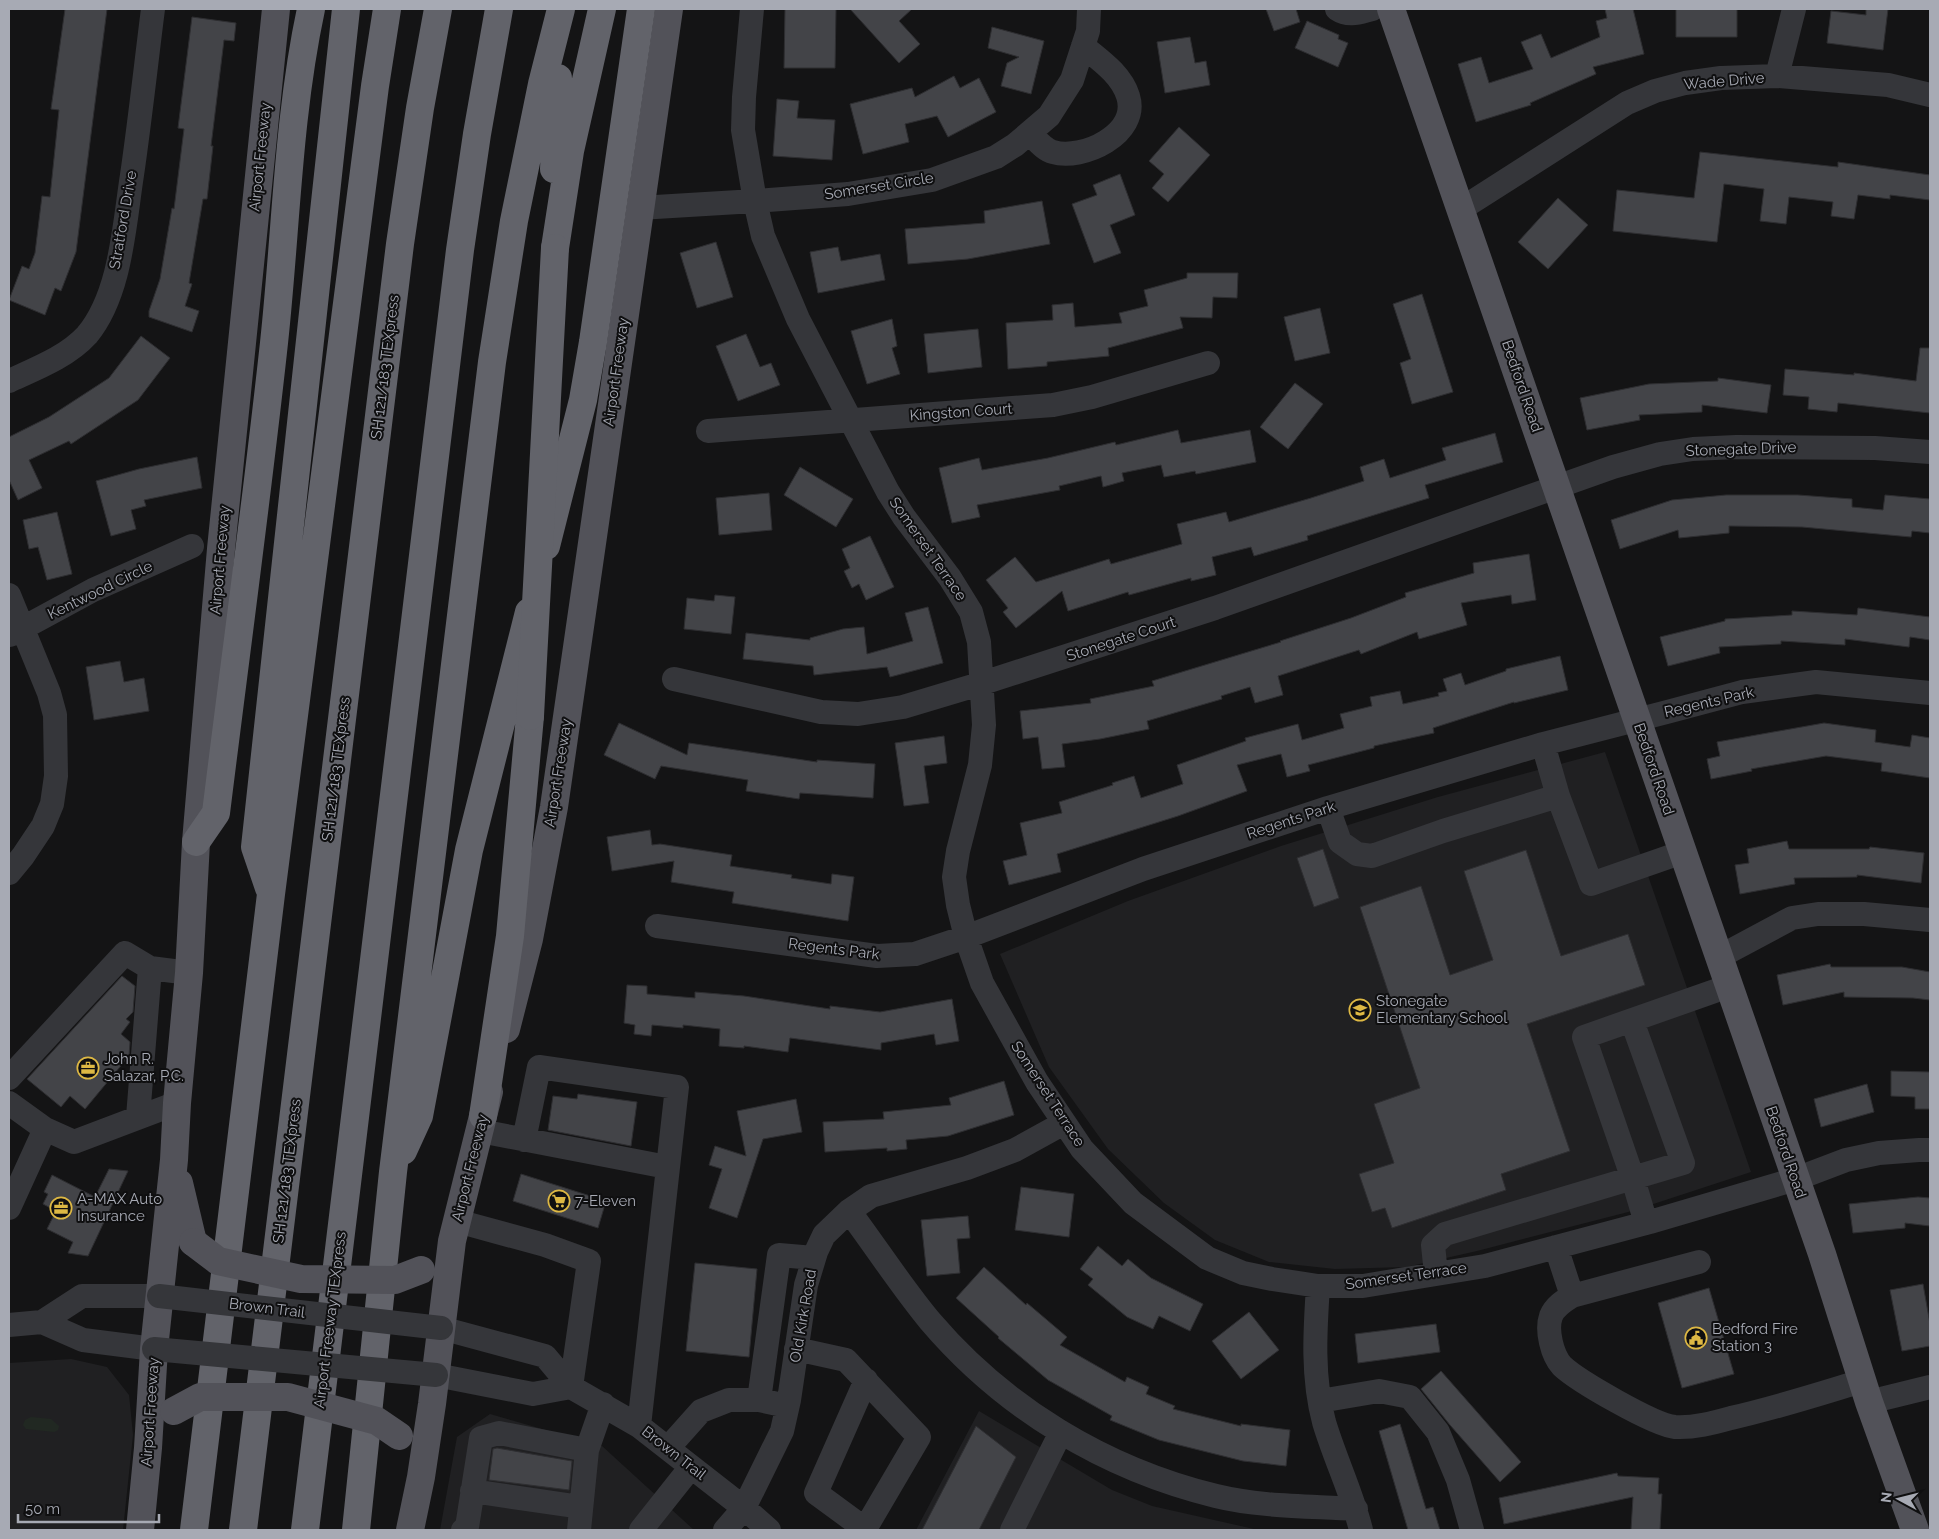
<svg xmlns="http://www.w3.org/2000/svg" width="1939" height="1539" font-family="Raleway,sans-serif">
	<rect width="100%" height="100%" fill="#141415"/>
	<path fill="#202022" d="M1605 752 1751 1172 1632 1211 1477 1251 1406 1267 1335 1269 1269 1262 1215 1240 1164 1203 1108 1149 1049 1067 1000 954 1128 901 1281 846 1438 797Z
		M71 1359 107 1367 129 1395 133 1435 123 1530H9V1363Z
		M979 1411 1112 1490 1152 1506 1254 1529 1274 1530H916Z
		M490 1414 602 1446 694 1530H440L457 1437Z"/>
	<path fill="#212822" d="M31 1417 51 1419 59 1426 58 1430 54 1432 26 1429 23 1425 25 1420Z"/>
	<path fill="#434448" stroke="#2e2e31" d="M65 9H107L76 252 61 291 55 288 45 315 9 300 22 266 29 269 35 253 42 196 50 197 59 110 51 109Z
		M785 9H836L835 68H784Z
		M850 9H912L899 21 920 44 899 63Z
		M1266 9H1296L1300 22 1274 31Z
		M1605 9H1633L1644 54 1593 67 1596 74 1530 103 1531 105 1476 122 1458 64 1481 57 1489 83 1533 69 1521 42 1541 34 1551 58 1600 37 1596 21 1607 18Z
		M1676 9H1737V37H1676Z
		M1866 9H1888L1883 50 1827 43 1831 11 1866 15Z
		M192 17 236 23 234 41 224 40 211 146H213L207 199H203L189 283 192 284 185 306 199 311 192 332 149 317V311L160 279 172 208 174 209 184 129 178 128Z
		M1307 21 1339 35 1338 39 1348 43 1338 67 1295 48Z
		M992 27 1044 41 1031 94 1001 86 1007 63 1019 57 988 48Z
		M1190 37 1195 63 1206 61 1210 85 1165 93 1157 42Z
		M954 76 960 88 979 78 996 112 948 137 937 116 905 124 909 142 863 154 850 104 912 88 915 97Z
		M777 99 799 101 797 118 835 120 832 160 773 156Z
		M1179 127 1210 155 1168 202 1152 188 1164 174 1149 161Z
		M1700 152 1838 167V162L1930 175V200L1890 195V199L1858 195 1854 219 1831 216 1833 202 1789 197 1786 224 1760 221 1764 189 1724 184 1717 242 1613 231 1617 190 1694 198Z
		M1120 174 1135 215 1110 225 1121 253 1094 263 1072 204 1097 195 1093 185Z
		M1558 198 1588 225 1548 269 1518 242Z
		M1042 201 1050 244 968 259 908 264 905 229 985 223 984 211Z
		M716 242 733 297 697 308 680 253Z
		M838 247 841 261 880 254 885 280 818 293 810 252Z
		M1187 273H1238L1237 298 1213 297 1212 318 1180 317 1183 328 1108 348 1109 356 1047 362V366L1008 369 1006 323 1053 320 1052 305 1073 303 1075 327 1122 323 1119 313 1148 306 1144 290 1187 278Z
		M1422 294 1453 392 1412 404 1400 363 1411 359 1393 304Z
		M1320 308 1330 353 1295 361 1284 317Z
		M892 319 897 346 892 348 900 374 867 384 851 331Z
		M978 329 982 367 928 373 924 334Z
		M746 334 760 367 771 363 780 385 738 401 716 346Z
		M141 336 170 358 138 400 71 444 69 441 29 460 42 488 18 500 9 480V437L49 417 109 378Z
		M1920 348H1930V413L1838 403 1837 412 1808 409 1809 397 1783 395 1785 369 1854 375V373L1916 381Z
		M1718 378 1771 385 1767 413 1702 405V412L1639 415 1640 420 1587 430 1580 398 1649 384 1718 381Z
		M1295 383 1323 404 1288 449 1260 427Z
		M1178 430 1181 443 1250 430 1256 462 1196 474 1195 471 1164 477 1161 465 1122 473 1124 481 1103 487 1101 476 1059 486 1060 490 977 505 980 517 952 523 939 468 979 458 982 470 1048 458 1115 442 1116 445Z
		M1495 433 1503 462 1425 485 1429 498 1307 536 1308 540 1254 556 1251 547 1212 557 1216 575 1191 581V578L1129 595 1128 592 1068 611 1062 591 1016 628 1003 612 1008 608 986 580 1015 557 1036 582 1109 559 1111 564 1182 544 1177 524 1226 512 1229 522 1311 498 1364 481 1360 467 1384 459 1390 478 1446 460 1442 448Z
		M197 457 202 488 144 500 146 506 131 510 136 529 111 536 96 481 139 469Z
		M800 467 853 499 836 527 784 495Z
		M769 493 772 530 719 535 716 498Z
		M1726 495H1798L1852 499V507L1883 510 1885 495 1930 499V533L1912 531 1911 537 1802 527 1729 526V533L1679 538 1678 530 1620 549 1611 520 1672 500Z
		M57 512 72 574 47 580 38 547 29 549 23 520Z
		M870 536 894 587 866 600 859 584 852 588 844 571 850 568 842 549Z
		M1529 554 1536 600 1512 604 1511 595 1461 603 1467 625 1419 639 1417 632 1361 654 1359 650 1278 676 1283 695 1255 703 1250 687 1221 696 1222 699 1147 721 1149 729 1100 739 1062 744 1065 767 1042 769 1038 737 1023 739 1020 711 1091 703 1090 699 1154 686 1152 681 1281 642 1280 641 1351 618 1406 597 1405 593 1474 573 1473 563Z
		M715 595 735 597 731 634 684 629 687 598 714 601Z
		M928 607 943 663 890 677 887 667 814 675 813 666 743 659 746 633 810 640V638L843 629 864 627 867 654 913 641 905 613Z
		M1858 608 1930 617V640L1910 637 1909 647 1845 639V645L1781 641V644L1719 647 1720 653 1668 666 1660 637 1725 621V619L1792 615V611L1857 615Z
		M1560 656 1568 690 1514 703V702L1433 728 1434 733 1374 746V748L1308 765 1310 771 1287 777 1281 754 1237 765 1247 791 1178 816 1057 854 1061 872 1009 885 1003 861 1027 855 1020 823 1062 813 1059 802 1113 785 1112 783 1134 776 1141 798 1183 784 1177 765 1246 741 1245 738 1298 724 1302 740 1344 728 1340 714 1372 706 1370 697 1400 691 1403 704 1439 696 1438 693 1447 691 1443 679 1461 673 1465 685 1506 671V669Z
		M120 661 124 682 144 678 149 711 94 720 86 667Z
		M619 723 687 755 689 743 817 762V760L875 764 873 798 800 793 799 799 746 791 748 780 661 766 655 779 604 755Z
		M1824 723 1876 730 1875 742 1910 747 1912 735 1930 738V778L1881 771 1882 763 1826 756 1751 769 1752 771 1711 779 1707 759 1720 756 1717 742Z
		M944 736 947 763 924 766 929 803 904 806 895 743Z
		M650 830 652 845 660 844 732 855 730 866 792 875 791 878 831 884 832 874 854 877 848 921 732 903 734 892 671 882 674 861 612 871 607 837Z
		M1787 841 1789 849H1869L1870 847 1924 853 1921 883 1857 875V877L1794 878 1795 884 1740 894 1735 865 1749 863 1747 849Z
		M1323 849 1339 898 1314 907 1297 858Z
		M1526 850 1561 956 1628 934 1645 985 1527 1024 1570 1151 1501 1174 1506 1190 1392 1228 1385 1208 1372 1212 1359 1174 1394 1163 1374 1104 1420 1088 1360 907 1421 886 1450 975 1493 960 1464 871Z
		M1830 964 1831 967H1902L1930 972V1000L1913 998 1844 997V992L1783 1005 1777 975Z
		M122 976 135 986 133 1012 126 1019 130 1022 121 1034 130 1042 129 1056 85 1109 70 1096 61 1107 27 1079Z
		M627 985 647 986V994L695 998V992L744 996 830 1009V1006L880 1012 952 999 959 1041 936 1045 934 1034 881 1043V1050L790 1038 788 1052 744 1046V1048L719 1046 720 1029 683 1025V1028L652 1025 651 1036 634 1034 635 1025 624 1023Z
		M1891 1071 1930 1072V1109H1915V1097L1891 1096Z
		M1004 1081 1014 1115 948 1136 906 1140 907 1149 887 1151V1148L825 1152 823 1122 884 1119 883 1112 951 1105 949 1098Z
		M1867 1084 1874 1112 1821 1127 1814 1099Z
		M578 1094 637 1102 631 1146 548 1130 553 1096 577 1099Z
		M796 1099 802 1132 763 1139 737 1218 709 1208 722 1169 709 1165 715 1146 746 1156 737 1111Z
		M109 1169 128 1171 88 1256 68 1253 73 1242 47 1229 56 1211 43 1204 48 1194 44 1192 52 1175 95 1197Z
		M521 1174 606 1201 598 1228 513 1201Z
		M1021 1187 1074 1194 1069 1237 1015 1230Z
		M1918 1197 1930 1198V1226L1905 1223V1228L1853 1233 1849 1204Z
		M968 1216 970 1238 957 1239 960 1273 927 1276 921 1220Z
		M1098 1246 1122 1266 1128 1259 1151 1278 1203 1304 1190 1331 1159 1316 1153 1329 1127 1317 1088 1285 1093 1279 1080 1269Z
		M695 1263 757 1269 749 1357 686 1351Z
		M984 1267 1026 1305 1027 1303 1067 1337 1060 1345 1125 1382 1127 1377 1149 1387 1146 1394 1175 1406 1173 1409 1241 1426V1424L1290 1430 1286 1466 1243 1461 1159 1440 1110 1420 1112 1416 1048 1380 998 1338 999 1337 956 1298Z
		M1923 1284 1930 1324V1346L1902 1351 1890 1290Z
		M1709 1288 1734 1374 1682 1388 1658 1303Z
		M1249 1312 1279 1350 1241 1379 1212 1341Z
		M1436 1324 1440 1352 1358 1363 1355 1334Z
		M1441 1371 1521 1462 1500 1482 1450 1425 1421 1389Z
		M1400 1424 1426 1509 1433 1507 1440 1530H1408L1379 1431Z
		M976 1426 1016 1457 979 1530H922Z
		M497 1448 572 1461 569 1490 489 1480 493 1449Z
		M1617 1473 1618 1476 1659 1478 1658 1494H1662L1660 1530H1631L1633 1497 1504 1524 1499 1498Z"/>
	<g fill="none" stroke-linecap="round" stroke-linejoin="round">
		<path stroke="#35363a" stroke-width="24" d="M752 9 744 97 743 130 755 201 848 194 932 180 996 157 1015 145 1049 116 1072 80 1088 31 1089 9
			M1337 9C1349 17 1360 12 1372 9
			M1777 76 1794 9
			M1029 133C1036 139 1044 150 1053 152 1082 161 1140 134 1128 96 1121 74 1100 60 1083 46
			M639 208 755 201 763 236 798 319 888 492 904 517 950 578 971 612 979 642 984 725 980 765 958 851 954 877 958 905 966 937 982 983 1037 1082 1082 1149 1133 1203 1207 1258 1243 1273 1272 1279 1318 1286H1363L1485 1266 1650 1222 1796 1179 1846 1160 1879 1153 1919 1150H1930
			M1461 209 1627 103 1655 91 1685 83 1721 78 1777 76 1888 85 1930 95
			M9 381C35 369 67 357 87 335 121 294 124 226 132 175 140 120 146 64 153 9
			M708 431 1053 405 1092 397 1208 363
			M9 595 49 693 55 715 56 776 52 804 43 826 23 856 9 873
			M10 635 93 590 192 546
			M674 679 821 712 858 714 903 707 983 683 1215 608 1613 467 1660 454 1693 449 1736 447 1875 448 1930 452
			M1543 744 1558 796 1591 884 1683 852
			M1328 808 1340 842 1357 854 1372 856 1443 831 1558 796
			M657 926 877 956 915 954 966 937 1143 869 1328 808 1543 744 1667 712 1742 692 1816 682 1930 693
			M1719 957 1792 918 1818 914H1864L1930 920
			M9 1078 125 953 150 968 189 973
			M9 1103 45 1129 74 1142 177 1103
			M138 1117 150 968
			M480 1131 667 1167
			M524 1140 539 1067 677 1087 639 1426
			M9 1208 45 1129
			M849 1211C876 1247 901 1286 930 1321 1004 1408 1105 1469 1216 1496 1261 1507 1310 1506 1356 1509
			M457 1221 545 1245 589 1261 571 1387
			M1646 1223 1633 1179 1584 1037 1729 986
			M1556 1247 1572 1296C1564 1301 1555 1306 1551 1316 1546 1330 1552 1355 1562 1366 1578 1381 1654 1425 1675 1427 1694 1428 1713 1423 1731 1418 1776 1408 1819 1394 1862 1381
			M1436 1274 1433 1245 1445 1234 1683 1163 1632 1021
			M1318 1286C1315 1331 1312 1377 1324 1422 1335 1459 1352 1493 1361 1530
			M1572 1296 1699 1262
			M42 1322 82 1296H159
			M9 1325 42 1322 83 1340 154 1349
			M441 1328 545 1356 571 1387 639 1426 744 1508 769 1530
			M796 1349 846 1360 919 1437 865 1529 816 1493 866 1380
			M436 1375 533 1394 571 1387
			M1320 1401 1379 1391 1410 1397 1438 1432 1458 1480 1472 1530
			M1869 1402 1930 1387
			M787 1406 759 1400 779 1255 814 1258
			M668 1448 701 1411 729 1400H759
			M472 1491 581 1507
			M463 1530 467 1527 481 1438 499 1433 587 1450 603 1404
			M579 1530 587 1450
			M641 1530 691 1467
			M725 1530 744 1508 782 1431 789 1400 806 1285 816 1252 824 1235 849 1211 871 1196 967 1168 1015 1150 1064 1123
			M1012 1530 1061 1432"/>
		<path stroke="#525259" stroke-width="28" d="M1391 9 1822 1254 1869 1402 1915 1530
			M506 1029 529 939 554 807 669 9
			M179 1183 193 1242
			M140 1530 148 1448 154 1349 174 1160 177 1103 189 973 196 842 221 549 276 9
			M410 1530 421 1477 432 1404 452 1241 489 1092"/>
		<path stroke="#62636a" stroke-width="28" d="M554 169 558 78
			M555 248 570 151 602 9
			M546 546 583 400 593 342 641 9
			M196 842 216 813C235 659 256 506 273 352 286 238 287 121 311 9
			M269 888 255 847 346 9
			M483 1116 510 936 530 716
			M403 1151 419 1116 469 850 529 612
			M194 1530 271 894 375 86 387 9
			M243 1530 400 244 420 108 438 9
			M305 1530 460 250 477 134 499 9
			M356 1530 393 1172 492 362 514 221 542 84 561 9"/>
		<path stroke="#35363a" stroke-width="24" d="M159 1296 441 1328
			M154 1349 436 1375"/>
		<path stroke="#525259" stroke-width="28" d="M193 1242 218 1261 301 1279 395 1280 421 1270
			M174 1411 200 1397H288L377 1421 399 1436"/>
		<path stroke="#62636a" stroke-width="28" d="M530 716 555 248"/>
	</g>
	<defs>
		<g id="school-ring" transform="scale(1.125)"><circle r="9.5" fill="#0f0f10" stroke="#ddb844" stroke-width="1.5"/><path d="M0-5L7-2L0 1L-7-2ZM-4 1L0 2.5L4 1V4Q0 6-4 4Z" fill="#ddb844"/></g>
		<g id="office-ring" transform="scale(1.125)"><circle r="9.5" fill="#0f0f10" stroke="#ddb844" stroke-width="1.5"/><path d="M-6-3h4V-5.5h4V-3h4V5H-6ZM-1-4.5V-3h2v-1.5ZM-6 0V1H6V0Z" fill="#ddb844"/></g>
		<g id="supermarket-ring" transform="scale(1.125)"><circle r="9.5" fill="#0f0f10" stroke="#ddb844" stroke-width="1.5"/><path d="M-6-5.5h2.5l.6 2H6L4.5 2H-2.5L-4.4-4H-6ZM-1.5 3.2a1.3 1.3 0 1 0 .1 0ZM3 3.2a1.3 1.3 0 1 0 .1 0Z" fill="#ddb844"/></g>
		<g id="civic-ring" transform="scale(1.125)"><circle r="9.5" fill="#0f0f10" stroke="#ddb844" stroke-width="1.5"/><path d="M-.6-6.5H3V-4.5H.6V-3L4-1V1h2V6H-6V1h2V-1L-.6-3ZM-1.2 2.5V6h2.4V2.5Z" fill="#ddb844"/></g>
	</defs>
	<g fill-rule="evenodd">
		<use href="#school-ring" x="1360" y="1010"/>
		<use href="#office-ring" x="88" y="1068"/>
		<use href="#supermarket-ring" x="559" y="1201"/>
		<use href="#office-ring" x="61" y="1208"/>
		<use href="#civic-ring" x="1696" y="1338"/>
	</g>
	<g text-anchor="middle" stroke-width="4" stroke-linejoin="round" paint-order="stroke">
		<g font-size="15" fill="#a7aab4" stroke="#0f0f10">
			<text transform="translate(1724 81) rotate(-5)" y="5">Wade Drive</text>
			<text transform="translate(260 157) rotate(-84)" y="5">Airport Freeway</text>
			<text transform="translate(879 186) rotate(-9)" y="5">Somerset Circle</text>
			<text transform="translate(123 220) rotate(-80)" y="5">Stratford Drive</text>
			<text transform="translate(385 367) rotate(-83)" y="5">SH 121/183 TEXpress</text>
			<text transform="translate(616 372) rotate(-82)" y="5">Airport Freeway</text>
			<text transform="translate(1522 386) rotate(71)" y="5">Bedford Road</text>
			<text transform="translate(961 412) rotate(-4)" y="5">Kingston Court</text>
			<text transform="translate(1741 449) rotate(-2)" y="5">Stonegate Drive</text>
			<text transform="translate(928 549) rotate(55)" y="5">Somerset Terrace</text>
			<text transform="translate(220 560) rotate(-85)" y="5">Airport Freeway</text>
			<text transform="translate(100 590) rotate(-26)" y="5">Kentwood Circle</text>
			<text transform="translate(1121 639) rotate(-18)" y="5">Stonegate Court</text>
			<text transform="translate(1709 702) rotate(-13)" y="5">Regents Park</text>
			<text transform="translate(336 769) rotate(-83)" y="5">SH 121/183 TEXpress</text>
			<text transform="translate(1654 769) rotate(71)" y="5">Bedford Road</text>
			<text transform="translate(558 773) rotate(-81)" y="5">Airport Freeway</text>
			<text transform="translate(1291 820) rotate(-18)" y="5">Regents Park</text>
			<text transform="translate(834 949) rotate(7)" y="5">Regents Park</text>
			<text transform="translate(1048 1094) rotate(57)" y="5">Somerset Terrace</text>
			<text transform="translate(1786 1152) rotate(71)" y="5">Bedford Road</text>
			<text transform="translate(470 1168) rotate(-76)" y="5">Airport Freeway</text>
			<text transform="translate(287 1171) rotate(-83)" y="5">SH 121/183 TEXpress</text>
			<text transform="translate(1406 1276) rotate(-8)" y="5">Somerset Terrace</text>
			<text transform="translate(267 1308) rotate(7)" y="5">Brown Trail</text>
			<text transform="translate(803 1316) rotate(-80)" y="5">Old Kirk Road</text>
			<text transform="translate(330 1320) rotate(-83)" y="5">Airport Freeway TEXpress</text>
			<text transform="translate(150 1412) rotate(-86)" y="5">Airport Freeway</text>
			<text transform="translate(674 1453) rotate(38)" y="5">Brown Trail</text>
		</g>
		<g font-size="15" fill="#a7aab4" stroke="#0f0f10" text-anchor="start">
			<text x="1376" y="1006">Stonegate<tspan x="1376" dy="17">Elementary School</tspan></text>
			<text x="104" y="1064">John R.<tspan x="104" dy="17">Salazar, P.C.</tspan></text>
			<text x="77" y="1204">A-MAX Auto<tspan x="77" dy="17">Insurance</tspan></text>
			<text x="575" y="1206">7-Eleven</text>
			<text x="1712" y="1334">Bedford Fire<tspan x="1712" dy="17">Station 3</tspan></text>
		</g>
	</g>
	<rect width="1939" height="1539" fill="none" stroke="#a7aab4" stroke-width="20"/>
	<g transform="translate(1899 1499) rotate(277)" stroke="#0f0f10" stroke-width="4" paint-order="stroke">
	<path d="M0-4L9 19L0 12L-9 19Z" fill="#a7aab4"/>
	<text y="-8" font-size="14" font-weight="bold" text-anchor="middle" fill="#a7aab4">N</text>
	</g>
	<path d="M18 1514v8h141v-8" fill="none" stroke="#a7aab4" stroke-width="2.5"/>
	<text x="25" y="1514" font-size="15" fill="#a7aab4" stroke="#0f0f10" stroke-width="4" paint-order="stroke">50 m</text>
</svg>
